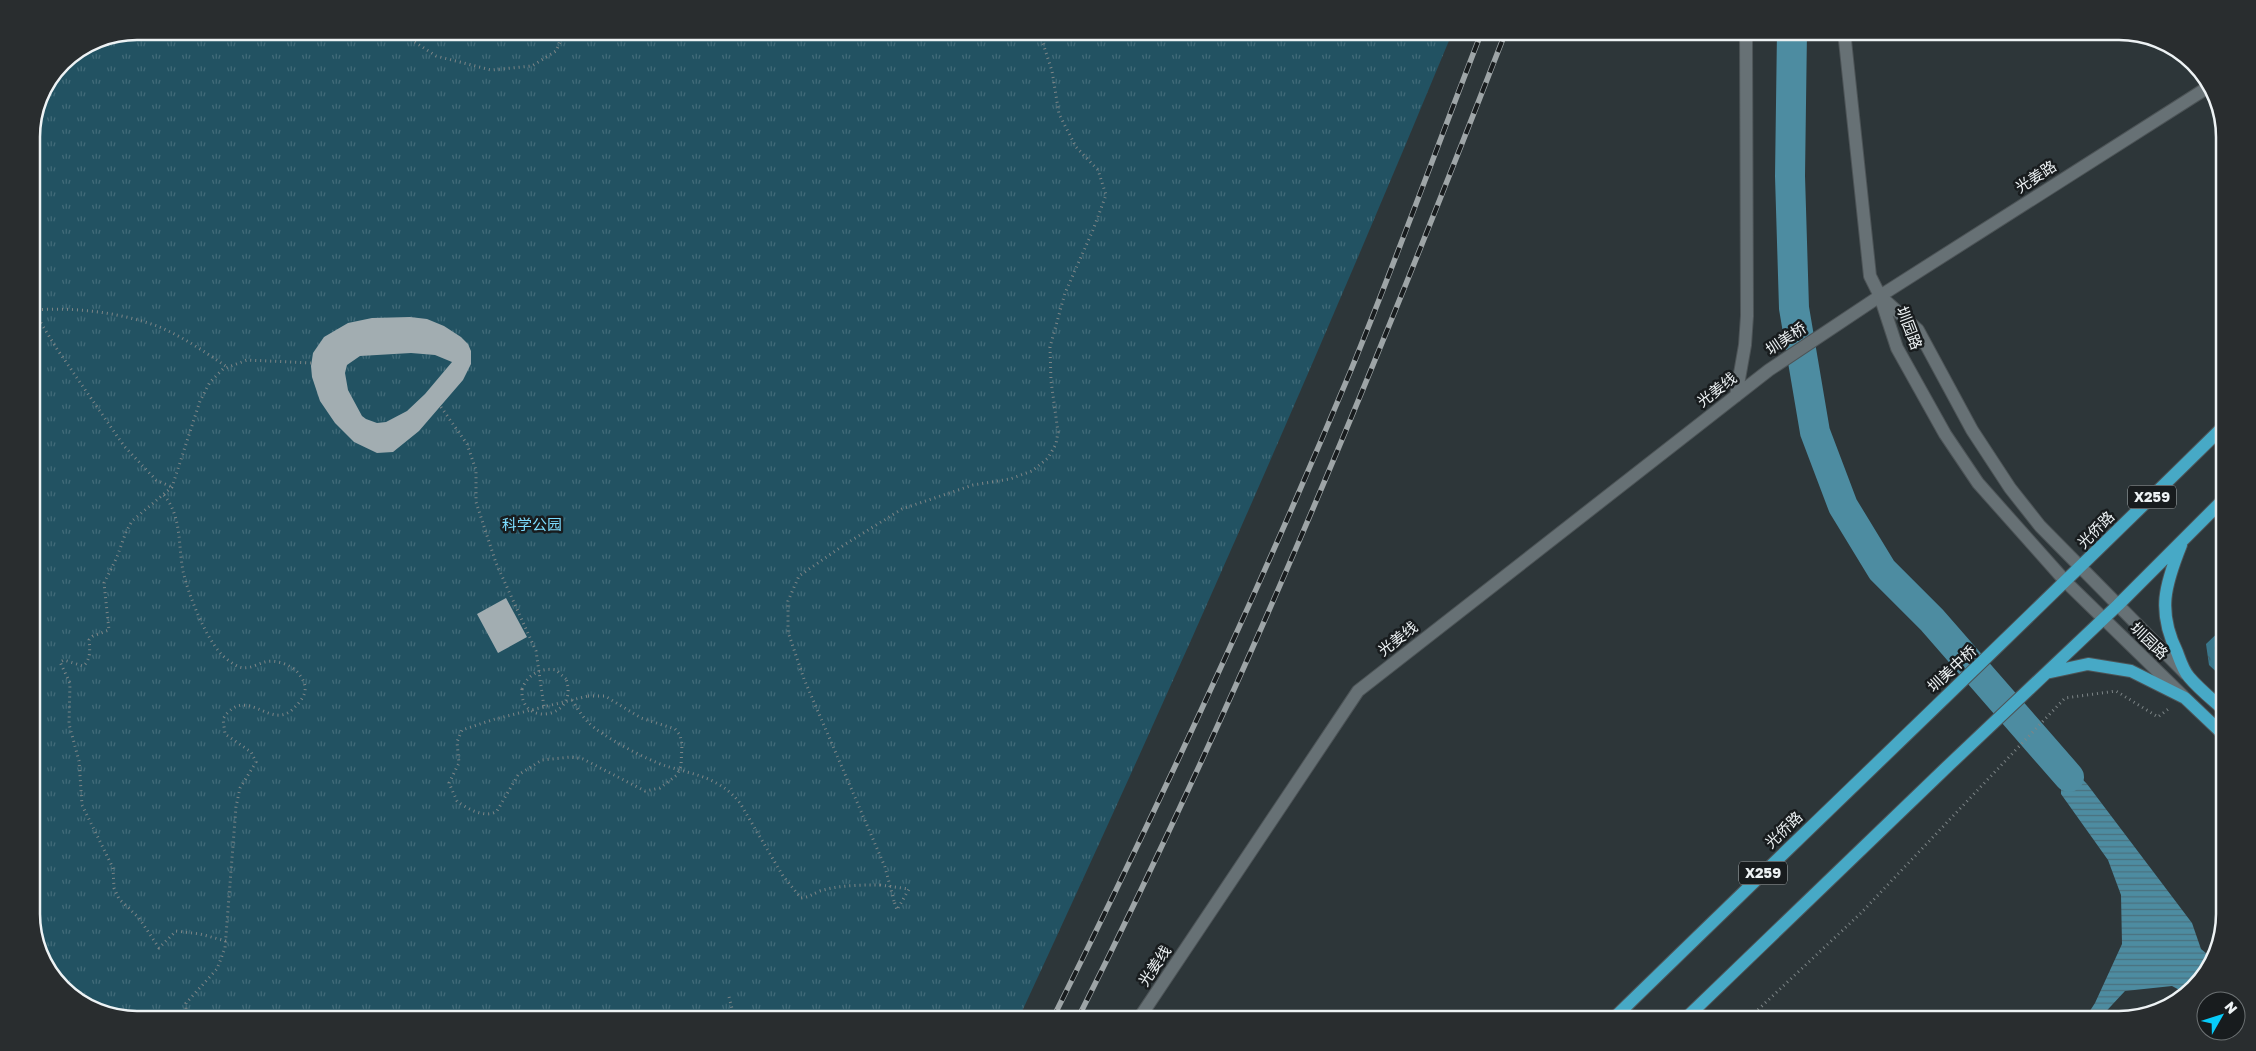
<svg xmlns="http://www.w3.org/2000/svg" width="2256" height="1051" font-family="'Golos Text','Noto Sans SC',sans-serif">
	<defs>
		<pattern id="grass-tufts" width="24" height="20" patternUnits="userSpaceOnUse" patternTransform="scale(1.25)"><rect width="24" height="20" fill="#225262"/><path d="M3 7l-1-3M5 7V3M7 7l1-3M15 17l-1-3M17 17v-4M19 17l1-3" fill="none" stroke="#426b79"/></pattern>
		<pattern id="forest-crowns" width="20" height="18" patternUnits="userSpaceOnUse" patternTransform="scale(1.25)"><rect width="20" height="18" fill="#39778c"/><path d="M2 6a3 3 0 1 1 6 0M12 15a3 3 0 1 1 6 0" fill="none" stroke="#40606a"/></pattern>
		<pattern id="water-rules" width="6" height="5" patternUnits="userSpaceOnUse" patternTransform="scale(1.25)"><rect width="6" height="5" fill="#4d8ca1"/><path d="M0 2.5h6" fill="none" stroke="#4b717e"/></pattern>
	</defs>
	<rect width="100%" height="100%" fill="#2d3639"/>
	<path fill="url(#grass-tufts)" d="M137 31H1453C1315 364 1170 693 1018 1020H137L96 1012 53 978 32 921 31 130 42 91 62 62 97 39Z"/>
	<path fill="url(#forest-crowns)" d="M2225 626V680L2209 665 2206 644Z"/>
	<path fill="url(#water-rules)" d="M2047 743 2087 784 2192 923 2201 949 2213 959 2185 993 2172 986 2125 991 2098 1020H2084L2095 1003 2122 944 2121 895 2108 860 2061 794V782L2036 753Z"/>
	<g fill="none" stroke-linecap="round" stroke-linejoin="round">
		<path stroke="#4d8ca1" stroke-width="30" d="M1792 31 1790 176 1794 308 1815 432 1843 506 1882 570 1932 620 2069 777"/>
	</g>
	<path fill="#a2adb1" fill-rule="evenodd" d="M410 317 427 319 444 326 461 337 468 344 471 351V364L463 380 419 431 393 452 377 453 354 442 335 423 320 401 312 377 311 366 313 353 324 337 348 323 372 318ZM411 353 435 355 452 362 425 394 407 411 386 422 377 423 366 419 362 416 348 390 345 373 347 365 360 356Z
		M506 598 527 637 498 653 477 614Z"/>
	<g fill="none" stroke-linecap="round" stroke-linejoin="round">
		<g stroke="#4d5457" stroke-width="14">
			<path id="minor" d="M1844 31 1870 276 1880 296 1897 348 1945 434 1978 483 2066 582 2183 696
				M1880 296 1918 330 1972 430 2010 488 2040 526 2186 674
				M1736 396 1745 345 1747 316 1746 31
				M1138 1020 1358 691 1769 370 1880 296 2210 86"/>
		</g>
		<g stroke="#4d5457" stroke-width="14">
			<path id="major" d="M2181 545C2165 585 2157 611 2177 652 2180 660 2183 670 2189 677 2199 689 2213 700 2225 711
				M2046 673 2088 664 2131 671 2185 698 2225 736
				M1612 1020C1816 821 2022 625 2225 425
				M1684 1020 1950 764 2118 605 2225 498"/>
		</g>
		<path stroke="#7d8587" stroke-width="3" stroke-dasharray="1 4" stroke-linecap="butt" d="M398 31 436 56 491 70 532 66 556 51 565 31
			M32 310C74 307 118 312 157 326 182 336 205 352 227 367
			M33 310 57 349 124 446 156 480 172 487
			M441 407 467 444 476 470V502L496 563 536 651 544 707
			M164 495C182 517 178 545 183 571 188 594 205 636 221 654 225 658 234 665 239 667 249 670 257 664 265 662 276 659 292 665 299 674 303 679 306 685 305 691 304 697 299 703 295 707 271 734 247 682 223 719L225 734 251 752 256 762 240 788 236 807 225 948 217 969 186 1003V1020
			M522 689C527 675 541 667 556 670L566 679
			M572 700C577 708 582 716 588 722 601 736 647 760 666 766 695 775 719 777 740 803L783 876 801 898C809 897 813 894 820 891 839 885 861 885 880 885
			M894 901 885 867 804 679 788 632V601L799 576 844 545 902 509 973 485 1010 479 1032 471 1048 458 1056 444 1058 432 1051 381 1050 347 1065 293 1093 230 1106 195 1098 170 1076 147 1059 114 1052 71 1039 31
			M226 941 200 934 176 931 159 948 139 918 119 899 114 888 113 868 82 805 79 761 69 724 70 683 60 662 64 660 83 666C91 660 90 649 89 640L93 636 109 630 104 583 117 557 126 532 132 521 172 487 200 401 210 382 223 369 247 360 311 363
			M729 997 735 1020
			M154 1020 185 1013
			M1747 1020 1861 913 2065 698 2116 691 2158 717 2171 707"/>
		<use href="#minor" stroke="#677175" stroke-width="12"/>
		<use href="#major" stroke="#47a9c6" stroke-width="12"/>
		<g stroke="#9ea5a7" stroke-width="5.5">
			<path id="rail" d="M1052 1020C1159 806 1259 590 1351 370 1397 258 1438 144 1482 31
				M1077 1020C1239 699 1376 366 1506 31"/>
		</g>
		<use href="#rail" stroke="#181c1e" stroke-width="4" stroke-dasharray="11" stroke-linecap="butt"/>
		<path stroke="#7d8587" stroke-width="3" stroke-dasharray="1 4" stroke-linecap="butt" d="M522 689C519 728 580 719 566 679
			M588 696H605L641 718 675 729 680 735 682 744 681 766 677 775 660 788 645 791 583 759 571 757 542 760 518 775 497 811C486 819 467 809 457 801L449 783 459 763 457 742 462 730 495 719Z
			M880 885 909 889 897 910 894 901"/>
	</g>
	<g text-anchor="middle" stroke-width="5" stroke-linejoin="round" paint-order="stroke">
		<g fill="#181c1e" stroke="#adb2b4" stroke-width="1">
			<rect x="2128" y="485.5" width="48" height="23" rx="4"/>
			<rect x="1739" y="861.5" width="48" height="23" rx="4"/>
		</g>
		<g font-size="14" font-weight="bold" fill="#edf2f4">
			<text x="2152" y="502">X259</text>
			<text x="1763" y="878">X259</text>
		</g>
		<g font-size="15" fill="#edf2f4" stroke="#181c1e">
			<text transform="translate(2036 177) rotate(-33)" y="5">光姜路</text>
			<text transform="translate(1909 328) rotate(69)" y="5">圳园路</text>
			<text transform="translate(1786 339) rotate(-34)" y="5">圳美桥</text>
			<text transform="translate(1717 390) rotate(-38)" y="5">光姜线</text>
			<text transform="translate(2096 530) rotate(-45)" y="5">光侨路</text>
			<text transform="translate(1398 639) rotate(-38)" y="5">光姜线</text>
			<text transform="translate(2149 641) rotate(44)" y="5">圳园路</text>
			<text transform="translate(1952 669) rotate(-43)" y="5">圳美中桥</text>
			<text transform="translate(1784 830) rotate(-44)" y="5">光侨路</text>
			<text transform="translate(1155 966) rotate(-56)" y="5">光姜线</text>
		</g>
		<g font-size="15" fill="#7dddff" stroke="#181c1e">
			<text x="532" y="530">科学公园</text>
		</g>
	</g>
	<path d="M0 0H2256V1051H0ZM137 40H2119A97 97 0 0 1 2216 137V914A97 97 0 0 1 2119 1011H137A97 97 0 0 1 40 914V137A97 97 0 0 1 137 40Z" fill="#292d2f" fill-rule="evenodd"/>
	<path fill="none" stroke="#edf2f4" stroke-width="2.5" d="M137 40H2119A97 97 0 0 1 2216 137V914A97 97 0 0 1 2119 1011H137A97 97 0 0 1 40 914V137A97 97 0 0 1 137 40Z"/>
	<g transform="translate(2221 1016) rotate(51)"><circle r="24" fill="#181c1e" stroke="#6d7274"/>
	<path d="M0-4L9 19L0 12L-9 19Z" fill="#07cbf9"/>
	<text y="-8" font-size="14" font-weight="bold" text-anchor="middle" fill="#edf2f4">N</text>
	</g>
</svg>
